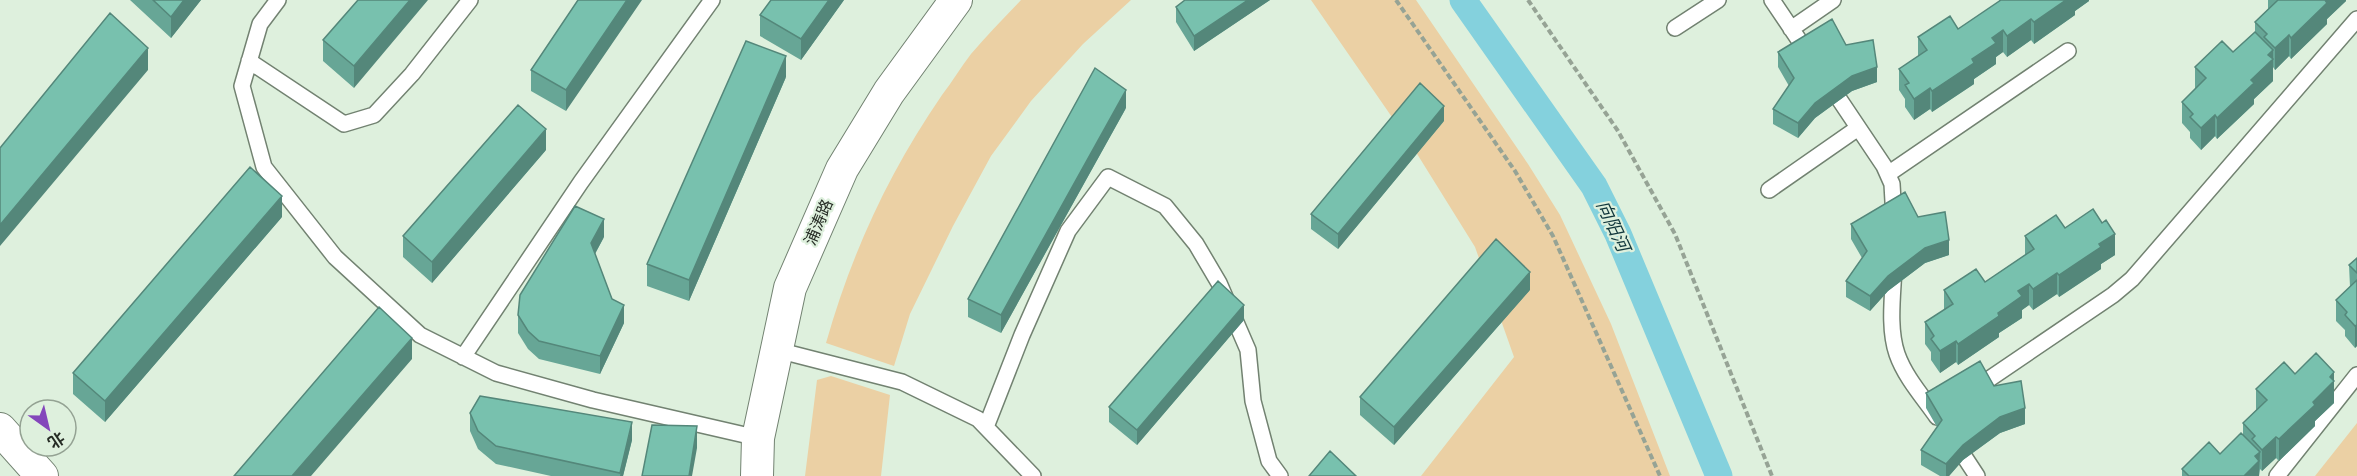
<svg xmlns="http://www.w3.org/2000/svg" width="2357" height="476" font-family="'Roboto Condensed','Noto Sans SC',sans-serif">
	<rect width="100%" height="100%" fill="#def0dd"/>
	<path fill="#ebd0a4" d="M1021 0H1131L1083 44 1031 101 991 156 953 226 910 314 894 366 826 343C852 252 888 174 942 95 952 82 961 67 971 54 987 35 1004 18 1021 0Z
		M1311 0H1416L1528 164 1560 215 1611 324 1670 476H1421L1514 357 1475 247 1414 149Z
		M831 376 890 395 881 476H805L817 380Z
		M2357 423V476H2315Z"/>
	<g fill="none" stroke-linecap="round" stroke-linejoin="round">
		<path stroke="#84d1dd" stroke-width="27" d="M1463 0 1594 186 1618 234 1719 476"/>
		<g stroke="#728271" stroke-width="18">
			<path id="lane" d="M278 0 260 24 242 86 264 167 335 257 420 335 496 373 593 400 758 438
				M1772 0 1809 55
				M1675 28 1718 0
				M1791 29 1833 0
				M249 61 344 124 374 115 412 74 470 0
				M1829 84 1884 166 1892 184 1894 219
				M1888 174 2068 51
				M1769 190 1858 128
				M1894 267C1893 294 1888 328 1897 354 1905 377 1923 397 1937 417
				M777 350 902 382 978 419 1033 476
				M463 357 581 182 712 0
				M1973 390 2113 295 2132 279 2357 19
				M986 427 1022 335 1068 231 1108 177 1165 206 1196 244 1219 283 1248 350 1253 401 1269 461 1280 476
				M1954 441 1977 476
				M2277 476 2357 375"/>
		</g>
		<g stroke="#728271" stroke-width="34">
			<path id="street" d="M0 429 42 476
				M757 476 758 438 790 288 842 169 889 92 956 0"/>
		</g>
		<path stroke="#96a395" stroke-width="4" stroke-dasharray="6 3" stroke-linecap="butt" d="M1396 0 1515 171 1553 236 1660 476
			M1528 0 1618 131 1675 234 1772 476"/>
		<use href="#lane" stroke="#fff" stroke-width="15"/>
		<use href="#street" stroke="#fff" stroke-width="32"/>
	</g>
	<path fill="#67a696" d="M130 0H201L171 38Z
		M358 0 354 88 323 61V40Z
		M578 0 566 111 531 91V70Z
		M844 0 801 60 760 36V15Z
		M1185 0H1270L1194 51 1176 22V7Z
		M1999 0H2089V1L2075 11V15L2034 44 2031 40 2007 57 2003 52 1996 57V64L1974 79V84L1932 112 1930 109 1914 120 1905 107V99L1899 90V69L1918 56V37L1958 29 1999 2Z
		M2268 0H2346V1L2327 19V24L2291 59 2289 56 2275 70 2273 67V81L2254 99V104L2217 139 2215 136 2201 150 2190 138V132L2182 123V102L2195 89V67L2233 52 2255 32V22L2268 9Z
		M1846 45 1877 82 1852 91 1815 118 1798 138 1773 124V109L1789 86 1778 67V52Z
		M786 77 689 301 647 286V264Z
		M1126 108 1001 333 968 317V299Z
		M1444 121 1338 249 1311 229V214Z
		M546 150 432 283 403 257V236Z
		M282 217 105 422 73 394V373Z
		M1918 217 1949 255 1925 263 1888 291 1870 311 1846 297V281L1862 258 1851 239V224Z
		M2065 228 2115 255 2101 264V269L2059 297 2057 294 2033 310 2029 305 2022 310V318L1999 333V337L1958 365 1956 362 1940 373 1931 360V352L1925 344V322L1944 310V290L1985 282 2025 255V236Z
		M604 237 595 254 612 299 624 323 600 374 539 359 528 349 518 333V315Z
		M2357 258V346L2355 348 2345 336V330L2336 321V300L2350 287 2349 265Z
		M1530 290 1394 445 1360 415V397Z
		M1244 320 1137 445 1109 422V407Z
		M2334 372V403L2315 421V426L2279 461 2276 458 2262 471 2260 469 2259 476H2182V469L2220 454 2243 435V423L2256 410V389L2295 374Z
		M1994 386 2025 424 2000 433 1963 460 1949 476H1940L1921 465V450L1937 427 1926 408V393Z
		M470 413 632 440 623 476H551L496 464 478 449 470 431Z"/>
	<path fill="#54877a" d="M184 0H201L171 38V17Z
		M410 0H428L354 88V66Z
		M627 0H642L566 111V90Z
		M829 0H844L801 60V39Z
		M1248 0H1270L1194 51V36Z
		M2066 0H2089V1L2075 11V15L2034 44V22Z
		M2325 0H2346V1L2327 19V24L2291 59V38Z
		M2031 19V40L2007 57V36Z
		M2003 30V52L1996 57V64L1974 79V84L1932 112V91L1972 59 1992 38Z
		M2289 35V56L2275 70V48Z
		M148 48V70L0 246V225Z
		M2273 50V81L2254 99V104L2217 139V118Z
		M786 56V77L689 301V280Z
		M1877 67V82L1852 91 1815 118 1798 138V123L1815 103 1852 76Z
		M1930 88V109L1914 120V99Z
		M1126 90V108L1001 333V315Z
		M1444 106V121L1338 249V234Z
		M2215 115V136L2201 150V128Z
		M546 129V150L432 283V262Z
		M282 196V217L105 422V401Z
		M604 219V237L591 261V243Z
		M2115 234V255L2101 264V269L2059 297V275L2099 244Z
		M1949 240V255L1925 263 1888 291 1870 311V296L1888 276 1925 248Z
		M1530 272V290L1394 445V427Z
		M2057 273V294L2033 310V289Z
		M2029 284V305L2022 310V318L1999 333V337L1958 365V344L1998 313 2018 291Z
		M624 305V323L600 374V356Z
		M1244 305V320L1137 445V430Z
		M2357 325V346L2355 348V326Z
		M412 338V359L311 476H292Z
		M1956 341V362L1940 373V351Z
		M2334 372V403L2315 421V426L2279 461V439L2313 402 2330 377Z
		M2025 408V424L2000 433 1963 460 1949 476H1946V464L1963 445 2000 417Z
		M632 422V440L623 476H620Z
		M697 426V448L692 476H689Z
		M2276 437V458L2262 471V450Z
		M2260 452 2259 476H2244L2255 456Z"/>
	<path fill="#78c1ae" stroke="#54877a" stroke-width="1.5" d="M153 0H184L171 17Z
		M358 0H410L354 66 323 40Z
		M578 0H627L566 90 531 70Z
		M771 0H829L801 39 760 15Z
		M1185 0H1248L1194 36 1176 7Z
		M2001 0H2066L2034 22 2031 19 2007 36 2003 30 1992 38 1996 43 1972 59 1974 63 1932 91 1930 88 1914 99 1905 85 1909 83 1899 69 1927 50 1918 37 1950 16 1958 29Z
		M2278 0H2325L2327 3 2291 38 2289 35 2275 48 2264 37 2267 34 2255 22Z
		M110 13 148 48 0 225V148Z
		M1832 19 1846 45 1873 40 1877 67 1852 76 1815 103 1798 123 1773 109 1794 78 1778 52Z
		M2255 32 2273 50 2268 55 2273 59 2251 80 2254 83 2217 118 2215 115 2201 128 2190 117 2193 114 2182 102 2206 78 2195 67 2222 41 2233 52Z
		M746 41 786 56 689 280 647 264Z
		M1095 68 1126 90 1001 315 968 299Z
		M1420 83 1444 106 1338 234 1311 214Z
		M518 105 546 129 432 262 403 236Z
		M250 167 282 196 105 401 73 373Z
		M1905 192 1918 217 1945 212 1949 240 1925 248 1888 276 1870 296 1846 281 1867 251 1851 224Z
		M575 206 604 219 591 243 612 299 624 305 600 356 539 341 528 331 518 315 520 295Z
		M2093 209 2102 223 2106 220 2115 234 2099 244 2101 247 2059 275 2057 273 2033 289 2029 284 2018 291 2022 296 1998 313 1999 316 1958 344 1956 341 1940 351 1931 339 1934 336 1925 322 1953 304 1944 290 1976 269 1985 282 2034 249 2025 236 2056 215 2065 228Z
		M1496 239 1530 272 1394 427 1360 397Z
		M2357 258V273L2349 265Z
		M2357 280V325L2355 326 2345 315 2347 312 2336 300Z
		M1218 281 1244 305 1137 430 1109 407Z
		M379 307 412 338 292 476H234Z
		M2316 353 2334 372 2330 377 2334 381 2313 402 2315 405 2279 439 2276 437 2262 450 2252 439 2255 436 2243 423 2267 400 2256 389 2284 362 2295 374Z
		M1980 361 1994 386 2021 381 2025 408 2000 417 1963 445 1946 464 1921 450 1942 420 1926 393Z
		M480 396 632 422 620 473 496 446 478 431 470 413Z
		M652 425 697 426 689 476H642Z
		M2241 433 2260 452 2255 456 2259 461 2244 476H2189L2182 469 2209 442 2220 454Z
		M1330 451 1356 476H1309Z"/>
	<g text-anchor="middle" stroke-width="4.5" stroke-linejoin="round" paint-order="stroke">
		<g font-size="16" fill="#262c25" stroke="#def0dd">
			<text transform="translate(818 222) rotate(-67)" y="6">浦涛路</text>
		</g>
		<g font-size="18" font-style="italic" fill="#12383d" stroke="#def0dd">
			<text transform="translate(1613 226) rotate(65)" y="6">向阳河</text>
		</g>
	</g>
	<g transform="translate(48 428) rotate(146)"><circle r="28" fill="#def0dd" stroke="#94a293" stroke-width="1.5"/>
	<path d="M0-4.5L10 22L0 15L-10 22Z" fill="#8446bb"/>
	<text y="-9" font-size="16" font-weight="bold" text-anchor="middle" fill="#262c25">北</text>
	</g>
</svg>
